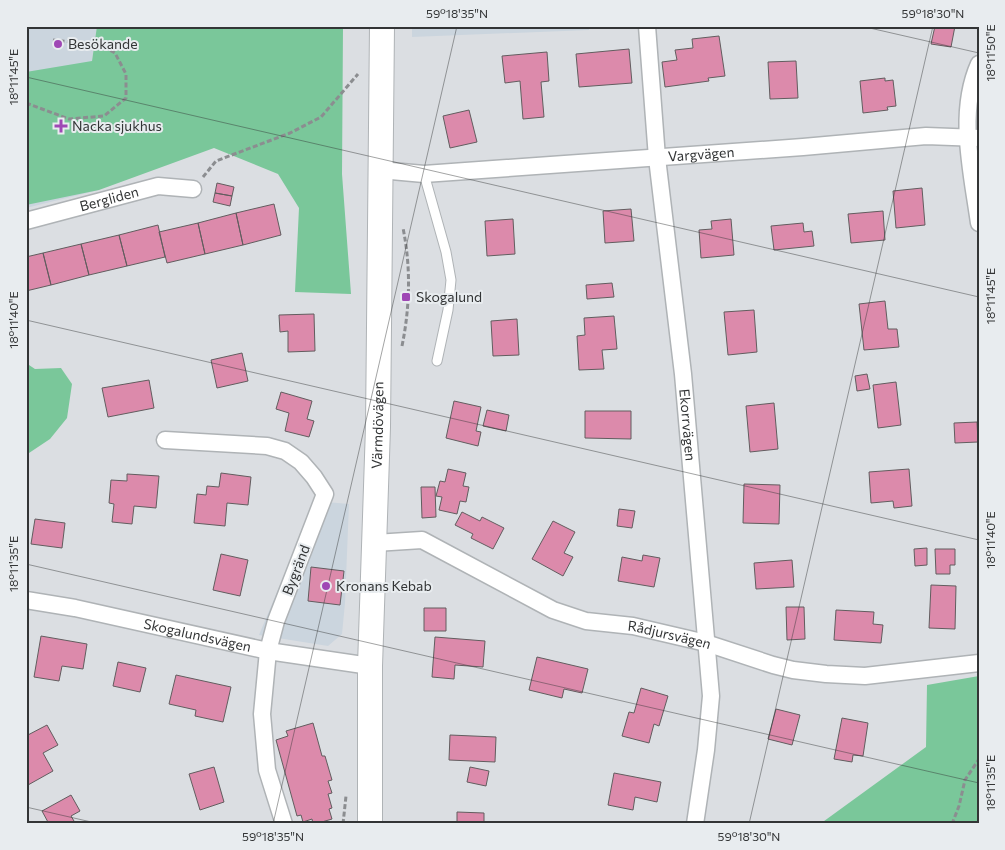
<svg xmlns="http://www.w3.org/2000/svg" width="1005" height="850" font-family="Commissioner,sans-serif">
	<rect width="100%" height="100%" fill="#dbdee2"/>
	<path fill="#cbd5de" d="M26 26H97L92 61 99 190 26 208Z
		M412 26H589V30L412 37Z
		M315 501 349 504 345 603 342 634 328 646 259 635Z"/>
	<path fill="#7ac79a" d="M97 26H343L342 174 351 294 295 292 299 208 278 174 214 148 99 190 26 205V72L92 61Z
		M26 363 35 369 61 368 72 384 67 418 50 439 26 455Z
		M979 676V824H820L926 747 927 685Z"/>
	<path fill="#dc8aab" stroke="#625d5f" d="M935 26H955L951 47 931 44Z
		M719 36 725 76 708 78 709 81 665 87 662 62 677 60 675 50 693 48 692 39Z
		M629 49 632 83 579 87 576 54Z
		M547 52 549 81 541 82 544 117 523 119 520 81 505 83 502 56Z
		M796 61 798 98 770 99 768 62Z
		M885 78V81L893 80 896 106 887 107 888 110 863 113 860 81Z
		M469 110 477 142 450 148 443 116Z
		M217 183 234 187 232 196 215 193Z
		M922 188 925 225 896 228 893 191Z
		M215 193 232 196 230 206 213 202Z
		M274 204 281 235 243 245 236 213Z
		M631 209 634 241 605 243 603 211Z
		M883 211 885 240 851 243 848 214Z
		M236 213 243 245 205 254 198 223Z
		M513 219 515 254 487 256 485 221Z
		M731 219 734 255 701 258 699 230 712 229 711 221Z
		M198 223 205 254 167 263 159 232Z
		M803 223 804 232 812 231 814 246 774 250 771 226Z
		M158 225 165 257 127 266 119 235Z
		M119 235 127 266 89 275 81 244Z
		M81 244 89 275 51 285 43 253Z
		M43 253 51 285 26 291V257Z
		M612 283 614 297 587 299 586 285Z
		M885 301 888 329H897L899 347 864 350 859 304Z
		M754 310 757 352 728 355 724 312Z
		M314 314 315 351 288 352V331L280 332 279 315Z
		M614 316 617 349 602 350 604 369 579 370 577 336 585 335 584 318Z
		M517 319 519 355 493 356 491 321Z
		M242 353 248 381 217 388 211 360Z
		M867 374 870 389 857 391 855 376Z
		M149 380 154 408 108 417 102 388Z
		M896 382 901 425 878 428 873 385Z
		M281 392 312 401 307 419 314 421 309 437 285 431 289 413 276 409Z
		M454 401 481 407 476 431 481 432 478 446 446 438Z
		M774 403 778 449 750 452 746 406Z
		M487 410 509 415 506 431 483 426Z
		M585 411H631V439L585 438Z
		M977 422 978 442 955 443 954 423Z
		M448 469 466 473 463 486 469 487 466 502 460 501 457 514 439 510 442 497 436 496 440 481 445 482Z
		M909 469 912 506 894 508 893 501 871 503 869 472Z
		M221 473 251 477 248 505 227 503 225 526 194 523 197 494 206 495 207 486 219 487Z
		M127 474 159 476 156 508 134 506 132 524 112 522 114 504 109 503 111 480 127 481Z
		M744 484 780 485 779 524 743 523Z
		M421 487H435L436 517 422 518Z
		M619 509 635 511 632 528 617 526Z
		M462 512 480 521 482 517 504 528 493 549 471 538 473 534 455 525Z
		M35 519 65 523 62 548 31 544Z
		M553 521 575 532 564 553 573 557 563 576 532 559Z
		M927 548V565L915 566 914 549Z
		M935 549H955V565H950V574H936Z
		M221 554 248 560 240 596 213 590Z
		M643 555 660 558 654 587 618 581 622 557 642 561Z
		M792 560 794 587 756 589 754 563Z
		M311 567 344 571 340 605 308 601Z
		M931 585 956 586 955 629 929 628Z
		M786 607H804L805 639 787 640Z
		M424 608H446V631H424Z
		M836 610 874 612 873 624 883 625 881 643 834 640Z
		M41 636 87 644 83 669 62 666 59 681 34 677Z
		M435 637 485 641 483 667 455 665 454 679 432 677Z
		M537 657 588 669 582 693 564 689 562 698 529 690Z
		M118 662 146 668 140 692 113 686Z
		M176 675 231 687 223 722 195 716 196 710 169 704Z
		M641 688 668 696 659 726 654 724 649 743 622 736 629 712 634 713Z
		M776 709 800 715 792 745 768 739Z
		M842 718 868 723 863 756 853 755 852 762 834 759Z
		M313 723 322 756H325L332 780 328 781 332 793 328 794 332 808 329 809 332 819 315 824H313L312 819 303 822 301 815 297 816 276 740 288 736 286 731Z
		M47 725 58 745 43 753 53 771 28 785 26 782V736Z
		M450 735 496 737 495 762 449 760Z
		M214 767 224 802 200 810 189 774Z
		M470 767 489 771 486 786 467 782Z
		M614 773 661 782 657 802 635 797 633 810 608 805Z
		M71 795 80 811 71 816 74 821 69 824H49L42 811Z
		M457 812 484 813V824H457Z"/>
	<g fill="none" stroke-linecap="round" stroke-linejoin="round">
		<g stroke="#afb3b6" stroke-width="11">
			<path id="lane" d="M424 174 446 252 451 280 448 310 437 361"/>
		</g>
		<g stroke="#afb3b6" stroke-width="19">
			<g id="street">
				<path id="s1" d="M647 26 657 158 683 374 711 696 706 750 695 824"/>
				<path d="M979 64C957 113 972 172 979 223"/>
				<path id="s2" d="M380 170 424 174 803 147 926 136 979 138"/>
				<path id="s3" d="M26 221 158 186 193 189"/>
				<path d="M165 440 267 446 285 451 301 462 314 477 325 494 276 621 268 651 262 714 267 770 284 824"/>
				<path id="s4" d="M375 543 422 540 553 610 586 621 633 626 706 643 773 665 793 670 826 674 865 676 979 663"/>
				<path id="s5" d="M26 600 75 608 268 651 370 666"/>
			</g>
		</g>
		<g stroke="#afb3b6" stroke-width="26">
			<g id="secondary">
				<path id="s6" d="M370 824V666L378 427 382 26"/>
			</g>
		</g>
		<path stroke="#8b8d90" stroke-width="3" stroke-dasharray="5 2.5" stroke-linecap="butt" d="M26 103 69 119 104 116 126 98V74L115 53 101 45 53 40
			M203 177 216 161 290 133 321 117 358 74
			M402 346C410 307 411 267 403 228
			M343 824 346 796
			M952 824 959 806 965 780 979 759"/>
		<use href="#lane" stroke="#fff" stroke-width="9"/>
		<use href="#street" stroke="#fff" stroke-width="16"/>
		<use href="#secondary" stroke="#fff" stroke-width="24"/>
	</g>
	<path fill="none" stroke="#333536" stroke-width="1" stroke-opacity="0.45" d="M861 26 979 53M26 77 979 297M26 320 979 540M26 564 979 783M26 807 100 824M273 824 457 26M749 824 933 26"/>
	<g fill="#9f48b5" stroke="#e8ecef" stroke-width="2">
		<circle cx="58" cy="44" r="5"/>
		<path d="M58.5 118.5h5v5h5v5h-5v5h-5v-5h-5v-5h5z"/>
		<rect x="401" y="292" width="10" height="10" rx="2.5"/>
		<circle cx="326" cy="586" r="5"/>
	</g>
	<g text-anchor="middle" stroke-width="4" stroke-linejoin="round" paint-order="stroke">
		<g font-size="14" fill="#333536" stroke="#e8ecef" text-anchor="start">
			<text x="68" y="49">Besökande</text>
			<text x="72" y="131">Nacka sjukhus</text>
			<text x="416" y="302">Skogalund</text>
			<text x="336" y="591">Kronans Kebab</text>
		</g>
		<g font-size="14" fill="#333536" stroke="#e8ecef">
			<text dy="5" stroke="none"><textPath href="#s2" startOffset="322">Vargvägen</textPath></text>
			<text dy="5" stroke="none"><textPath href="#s3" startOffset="86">Bergliden</textPath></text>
			<text dy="5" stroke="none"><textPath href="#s6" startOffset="399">Värmdövägen</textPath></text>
			<text dy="5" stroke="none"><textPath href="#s1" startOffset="401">Ekorrvägen</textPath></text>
			<text transform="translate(296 570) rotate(-69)" y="5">Bygränd</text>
			<text dy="5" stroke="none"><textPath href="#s5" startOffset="175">Skogalundsvägen</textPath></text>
			<text dy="5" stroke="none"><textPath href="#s4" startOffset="315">Rådjursvägen</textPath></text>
		</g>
	</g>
	<rect width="1005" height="850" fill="none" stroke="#e8ecef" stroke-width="55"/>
	<rect x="28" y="28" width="950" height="794" fill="none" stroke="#333536" stroke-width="2"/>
	<g font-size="12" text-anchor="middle" fill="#333536">
		<text x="457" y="18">59°18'35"N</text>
		<text x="933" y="18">59°18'30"N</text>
		<text transform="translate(991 53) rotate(-90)" y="4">18°11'50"E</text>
		<text transform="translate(14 77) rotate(-90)" y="4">18°11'45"E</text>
		<text transform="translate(991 296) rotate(-90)" y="4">18°11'45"E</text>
		<text transform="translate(14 320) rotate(-90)" y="4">18°11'40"E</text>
		<text transform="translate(991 540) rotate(-90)" y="4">18°11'40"E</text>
		<text transform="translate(14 564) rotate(-90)" y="4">18°11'35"E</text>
		<text transform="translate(991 783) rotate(-90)" y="4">18°11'35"E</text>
		<text x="273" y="841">59°18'35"N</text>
		<text x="749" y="841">59°18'30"N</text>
	</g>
</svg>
